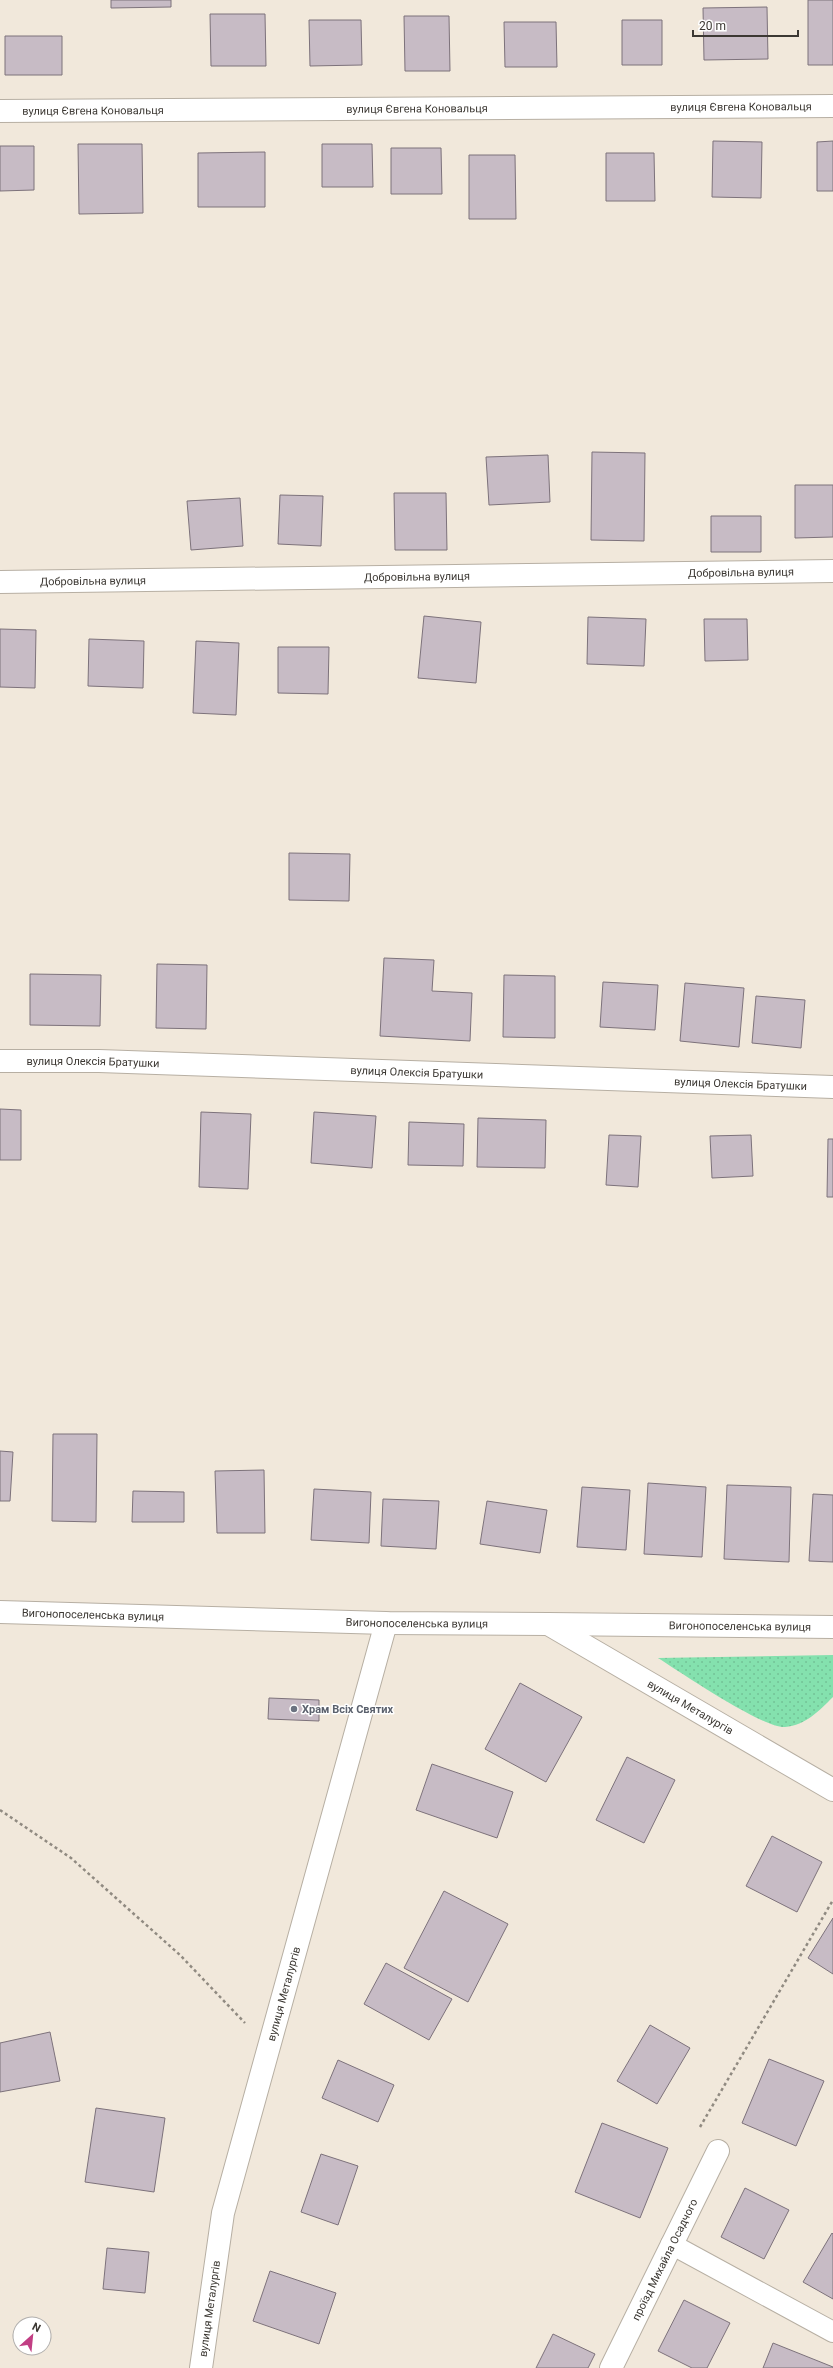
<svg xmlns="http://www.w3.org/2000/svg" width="833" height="2368" font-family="Roboto,sans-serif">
	<defs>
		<pattern id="grass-dots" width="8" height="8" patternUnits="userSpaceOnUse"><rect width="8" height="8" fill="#84e1ae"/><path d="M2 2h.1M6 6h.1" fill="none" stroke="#73c296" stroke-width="1.8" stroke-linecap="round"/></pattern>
	</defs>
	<rect width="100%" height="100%" fill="#f1e8db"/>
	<path fill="url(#grass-dots)" d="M833 1655V1697C819 1711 806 1725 785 1727 764 1729 680 1672 658 1658Z"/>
	<path fill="#c7bbc5" stroke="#7d727b" d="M111 0H171V7L111 8Z
		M808 0H833V65H808Z
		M767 7 768 59 704 60 703 8Z
		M210 14H265L266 66H211Z
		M404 16H449L450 71H405Z
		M309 20H361L362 65 310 66Z
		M622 20H662V65H622Z
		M504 22H556L557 67H505Z
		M5 36H62V75H5Z
		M713 141 762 142 761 198 712 197Z
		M833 141V191H817V142Z
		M78 144H142L143 213 79 214Z
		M322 144H372L373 187H322Z
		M0 146H34V190L0 191Z
		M391 148H441L442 194H391Z
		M265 152V207H198V153Z
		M606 153H654L655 201H606Z
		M469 155H515L516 219H469Z
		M592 452 645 453 644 541 591 540Z
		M548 455 550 502 489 505 486 457Z
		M795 485H833V537L795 538Z
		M394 493H446L447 550H395Z
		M280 495 323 496 321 546 278 544Z
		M240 498 243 546 191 550 187 501Z
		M711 516H761V552H711Z
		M424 616 481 622 476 683 418 678Z
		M588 617 646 619 644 666 587 664Z
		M704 619H747L748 660 705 661Z
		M0 629 36 630 35 688 0 687Z
		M89 639 144 641 143 688 88 686Z
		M196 641 239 643 236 715 193 713Z
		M278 647H329L328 694 278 693Z
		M289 853 350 854 349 901 289 900Z
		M384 958 434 960 432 991 472 993 470 1041 380 1036Z
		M157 964 207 965 206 1029 156 1028Z
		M30 974 101 975 100 1026 30 1025Z
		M504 975 555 976V1038L503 1037Z
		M603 982 658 985 655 1030 600 1027Z
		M685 983 744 988 739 1047 680 1041Z
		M756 996 805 1000 801 1048 752 1043Z
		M0 1109 21 1110V1160H0Z
		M201 1112 251 1114 248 1189 199 1187Z
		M314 1112 376 1116 372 1168 311 1163Z
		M478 1118 546 1120 545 1168 477 1167Z
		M409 1122 464 1124 463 1166 408 1165Z
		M609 1135 641 1136 638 1187 606 1185Z
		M751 1135 753 1176 712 1178 710 1136Z
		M828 1139H833V1197H827Z
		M53 1434H97L96 1522 52 1521Z
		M0 1451 13 1452 10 1501H0Z
		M264 1470 265 1533H217L215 1471Z
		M648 1483 706 1487 702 1557 644 1554Z
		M727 1485 791 1487 789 1562 724 1559Z
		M582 1487 630 1490 626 1550 577 1547Z
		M314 1489 371 1492 369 1543 311 1540Z
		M133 1491 184 1492V1522H132Z
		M813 1494 833 1495V1562L809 1561Z
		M383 1499 439 1501 436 1549 381 1546Z
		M487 1501 547 1510 540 1553 480 1544Z
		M520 1683 582 1717 546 1782 485 1749Z
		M269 1698 319 1700V1721L268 1719Z
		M627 1757 675 1780 644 1843 596 1820Z
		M432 1764 513 1792 497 1838 416 1810Z
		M772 1836 822 1862 797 1912 746 1886Z
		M444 1891 508 1924 468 2002 404 1968Z
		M833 1918V1974L808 1958Z
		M386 1963 452 1999 429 2040 364 2004Z
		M650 2025 690 2048 657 2104 617 2081Z
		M50 2032 60 2081 0 2092V2043Z
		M769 2059 824 2081 796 2146 742 2123Z
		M338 2060 394 2085 378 2122 322 2098Z
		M96 2108 165 2118 154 2192 85 2182Z
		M602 2123 668 2148 640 2218 575 2192Z
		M321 2154 358 2166 338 2225 301 2212Z
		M745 2188 789 2210 764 2259 721 2237Z
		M832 2233 833 2234V2299L803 2282Z
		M107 2248 149 2252 145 2293 103 2289Z
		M270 2271 336 2293 319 2344 253 2321Z
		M684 2300 730 2323 707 2368H692L658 2351Z
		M553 2334 595 2354 588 2368H536Z
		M773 2343 833 2367V2368H763Z"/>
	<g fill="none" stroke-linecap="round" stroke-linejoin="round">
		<g stroke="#b7afa3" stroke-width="22">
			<path id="lane" d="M671 2244 833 2332"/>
		</g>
		<g stroke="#b7afa3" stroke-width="24">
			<g id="street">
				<path id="s1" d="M0 111 833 106"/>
				<path id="s2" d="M0 582 833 571"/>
				<path id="s3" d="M0 1061H99L833 1087"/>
				<path id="s4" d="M548 1624 833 1627"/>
				<path id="s5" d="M201 2368 223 2213 386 1623"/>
				<path id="s6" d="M611 2368 718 2151"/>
			</g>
		</g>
		<g stroke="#b7afa3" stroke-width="24">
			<g id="secondary">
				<path id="s7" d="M0 1612 386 1623 548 1624 833 1790"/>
			</g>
		</g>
		<path stroke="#908a81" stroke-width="2.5" stroke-dasharray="3 3" stroke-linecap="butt" d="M0 1810 71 1858 180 1955 245 2023
			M700 2127 833 1900"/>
		<use href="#lane" stroke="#fff" stroke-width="20"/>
		<use href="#street" stroke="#fff" stroke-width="22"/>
		<use href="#secondary" stroke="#fff" stroke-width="22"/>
	</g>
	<circle fill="#6b7280" stroke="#fff" stroke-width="1.5" cx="294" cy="1709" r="4"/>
	<g text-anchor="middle" stroke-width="3" stroke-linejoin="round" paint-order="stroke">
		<g font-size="11" fill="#3c3833" stroke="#fff">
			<text dy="4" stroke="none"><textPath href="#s1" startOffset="741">вулиця Євгена Коновальця</textPath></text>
			<text dy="4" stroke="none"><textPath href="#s1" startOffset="417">вулиця Євгена Коновальця</textPath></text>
			<text dy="4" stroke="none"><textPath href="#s1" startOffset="93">вулиця Євгена Коновальця</textPath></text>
			<text dy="4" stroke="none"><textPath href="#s2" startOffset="741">Добровільна вулиця</textPath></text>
			<text dy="4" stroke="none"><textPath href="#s2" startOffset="417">Добровільна вулиця</textPath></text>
			<text dy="4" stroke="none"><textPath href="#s2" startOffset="93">Добровільна вулиця</textPath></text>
			<text dy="4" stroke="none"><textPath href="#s3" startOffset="93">вулиця Олексія Братушки</textPath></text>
			<text dy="4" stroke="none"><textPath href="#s3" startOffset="417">вулиця Олексія Братушки</textPath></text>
			<text dy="4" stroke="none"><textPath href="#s3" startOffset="741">вулиця Олексія Братушки</textPath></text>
			<text dy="4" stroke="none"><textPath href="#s7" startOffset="93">Вигонопоселенська вулиця</textPath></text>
			<text dy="4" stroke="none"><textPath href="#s7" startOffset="417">Вигонопоселенська вулиця</textPath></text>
			<text dy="4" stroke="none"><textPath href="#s4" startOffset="192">Вигонопоселенська вулиця</textPath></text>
			<text dy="4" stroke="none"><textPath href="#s7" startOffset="713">вулиця Металургів</textPath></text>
			<text dy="4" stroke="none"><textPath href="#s5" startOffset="384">вулиця Металургів</textPath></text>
			<text dy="4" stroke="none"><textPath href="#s6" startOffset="121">проїзд Михайла Осадчого</textPath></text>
			<text dy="4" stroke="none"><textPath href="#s5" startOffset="60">вулиця Металургів</textPath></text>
		</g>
		<g font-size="11" font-weight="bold" fill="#5b616d" stroke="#fff" text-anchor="start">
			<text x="302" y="1713">Храм Всіх Святих</text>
		</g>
	</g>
	<g transform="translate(32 2336) rotate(27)"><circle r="19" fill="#ffffff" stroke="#b1afad"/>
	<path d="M0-3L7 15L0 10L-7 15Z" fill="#c23e84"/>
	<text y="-6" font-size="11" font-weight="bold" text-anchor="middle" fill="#3c3833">N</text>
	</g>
	<path d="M693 30v6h105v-6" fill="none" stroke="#3c3833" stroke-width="2"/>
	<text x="699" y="30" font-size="12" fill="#3c3833" stroke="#ffffff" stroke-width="3" paint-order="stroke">20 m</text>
</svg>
